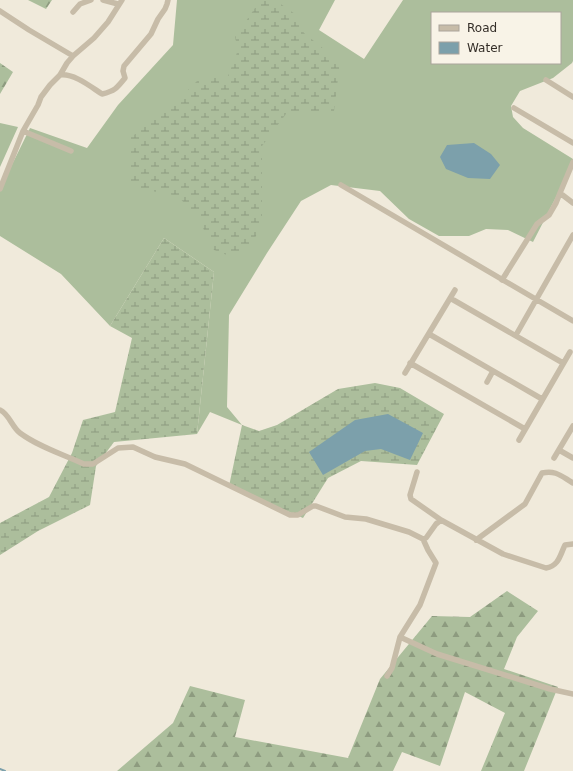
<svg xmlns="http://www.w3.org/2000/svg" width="573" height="771" font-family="'DejaVu Sans',sans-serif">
	<defs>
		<pattern id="forest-firs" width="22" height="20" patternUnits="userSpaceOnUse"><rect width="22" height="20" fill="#acbe9c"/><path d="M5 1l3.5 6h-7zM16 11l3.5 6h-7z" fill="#8d9b7f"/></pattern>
		<pattern id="wetland-marsh" width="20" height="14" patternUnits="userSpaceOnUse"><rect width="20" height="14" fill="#acbe9c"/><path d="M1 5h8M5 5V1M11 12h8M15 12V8" fill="none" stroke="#8d9b7f"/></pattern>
	</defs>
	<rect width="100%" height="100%" fill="#f0eadb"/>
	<path fill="#acbe9c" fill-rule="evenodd" d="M177 0H335L319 30 364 59 403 0H573V61L572 63 553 78 520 91 511 106 513 117 523 128 573 159V164L533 242 508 230 486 229 469 236H439L409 219 380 191 331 185 301 201 267 253 229 315 227 407 242 425 210 412 197 434 214 272 164 238 110 326 61 274 0 236V189L30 128 87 148 118 105 173 45ZM432 13H560V63H432Z
		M0 123 18 127 0 167Z"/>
	<path fill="url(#forest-firs)" d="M28 0H52L46 9Z
		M0 63 13 72 0 94Z
		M507 591 538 611 517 637 504 669 558 687 524 771H481L505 713 465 692 440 766 402 752 393 771H117L173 723 190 686 245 700 235 737 348 758 380 679 432 616 470 617Z"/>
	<path fill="url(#wetland-marsh)" d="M266 0H275L295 14 304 33 340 62 334 111 286 114 262 146V220L251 249 232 257 214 250 199 220 178 196 130 187V138L173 105 199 79 228 76 238 50 235 37 257 5Z
		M164 238 214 272 197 434 114 442 96 466 90 505 38 531 0 555V523L49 497 72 453 83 420 115 412 132 338 110 326Z
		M375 383 400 388 444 414 417 465 361 461 328 478 303 518 229 486 242 425 259 431 277 425 338 389Z"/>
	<path fill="#7ca0ab" d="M474 143 491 154 500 165 490 179 468 178 446 169 440 157 447 145Z
		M388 414 423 433 410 460 381 449 365 451 323 475 309 452 355 420Z"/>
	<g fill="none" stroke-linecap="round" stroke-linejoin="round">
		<path stroke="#7ca0ab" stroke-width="2" d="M0 769 5 771"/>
		<path stroke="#c7bca8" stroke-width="5.5" d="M103 0 118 4
			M0 11 29 30 73 56
			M73 12 80 4 91 0
			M60 75C74 73 91 87 102 94 115 91 117 88 125 78L123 71 124 66 151 34 158 19 165 9 167 4 168 0
			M546 80 573 97
			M514 108 573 143
			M23 131 71 151
			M573 162 560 193 573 203
			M341 185 573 321
			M0 189 23 131 38 105 41 97 50 85 60 75 67 63 73 56 94 38 108 22 122 0
			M502 280 537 224 549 215 556 203 560 193
			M450 298 563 363
			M429 334 542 399
			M516 335 573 235
			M410 363 525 429
			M405 373 455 290
			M487 382 493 371
			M0 410C9 414 12 427 20 433 39 447 62 454 84 464H93L118 448 133 447 155 457 185 464 290 515H298L313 506H316L345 517 366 519 409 532 423 539 426 538 436 524 441 520 503 554 546 568C559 566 560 555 565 545L573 544
			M519 440 570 352
			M559 450 573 458
			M554 458 573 426
			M417 472 410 495 411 499 441 520
			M476 540 525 504 542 473C556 470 561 476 573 483
			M400 637 437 654 550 689 573 694
			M387 676 392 668 400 637 420 605 436 563 428 550 423 539"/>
	</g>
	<rect x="431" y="12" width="130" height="52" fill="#f8f3e7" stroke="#aaa49b"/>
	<rect x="439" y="25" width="20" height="6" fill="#c7bca8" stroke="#aaa49b"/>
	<text x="467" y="32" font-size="12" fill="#342e28">Road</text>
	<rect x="439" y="42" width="20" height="12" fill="#7ca0ab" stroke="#aaa49b"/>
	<text x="467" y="52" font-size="12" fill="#342e28">Water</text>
</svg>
